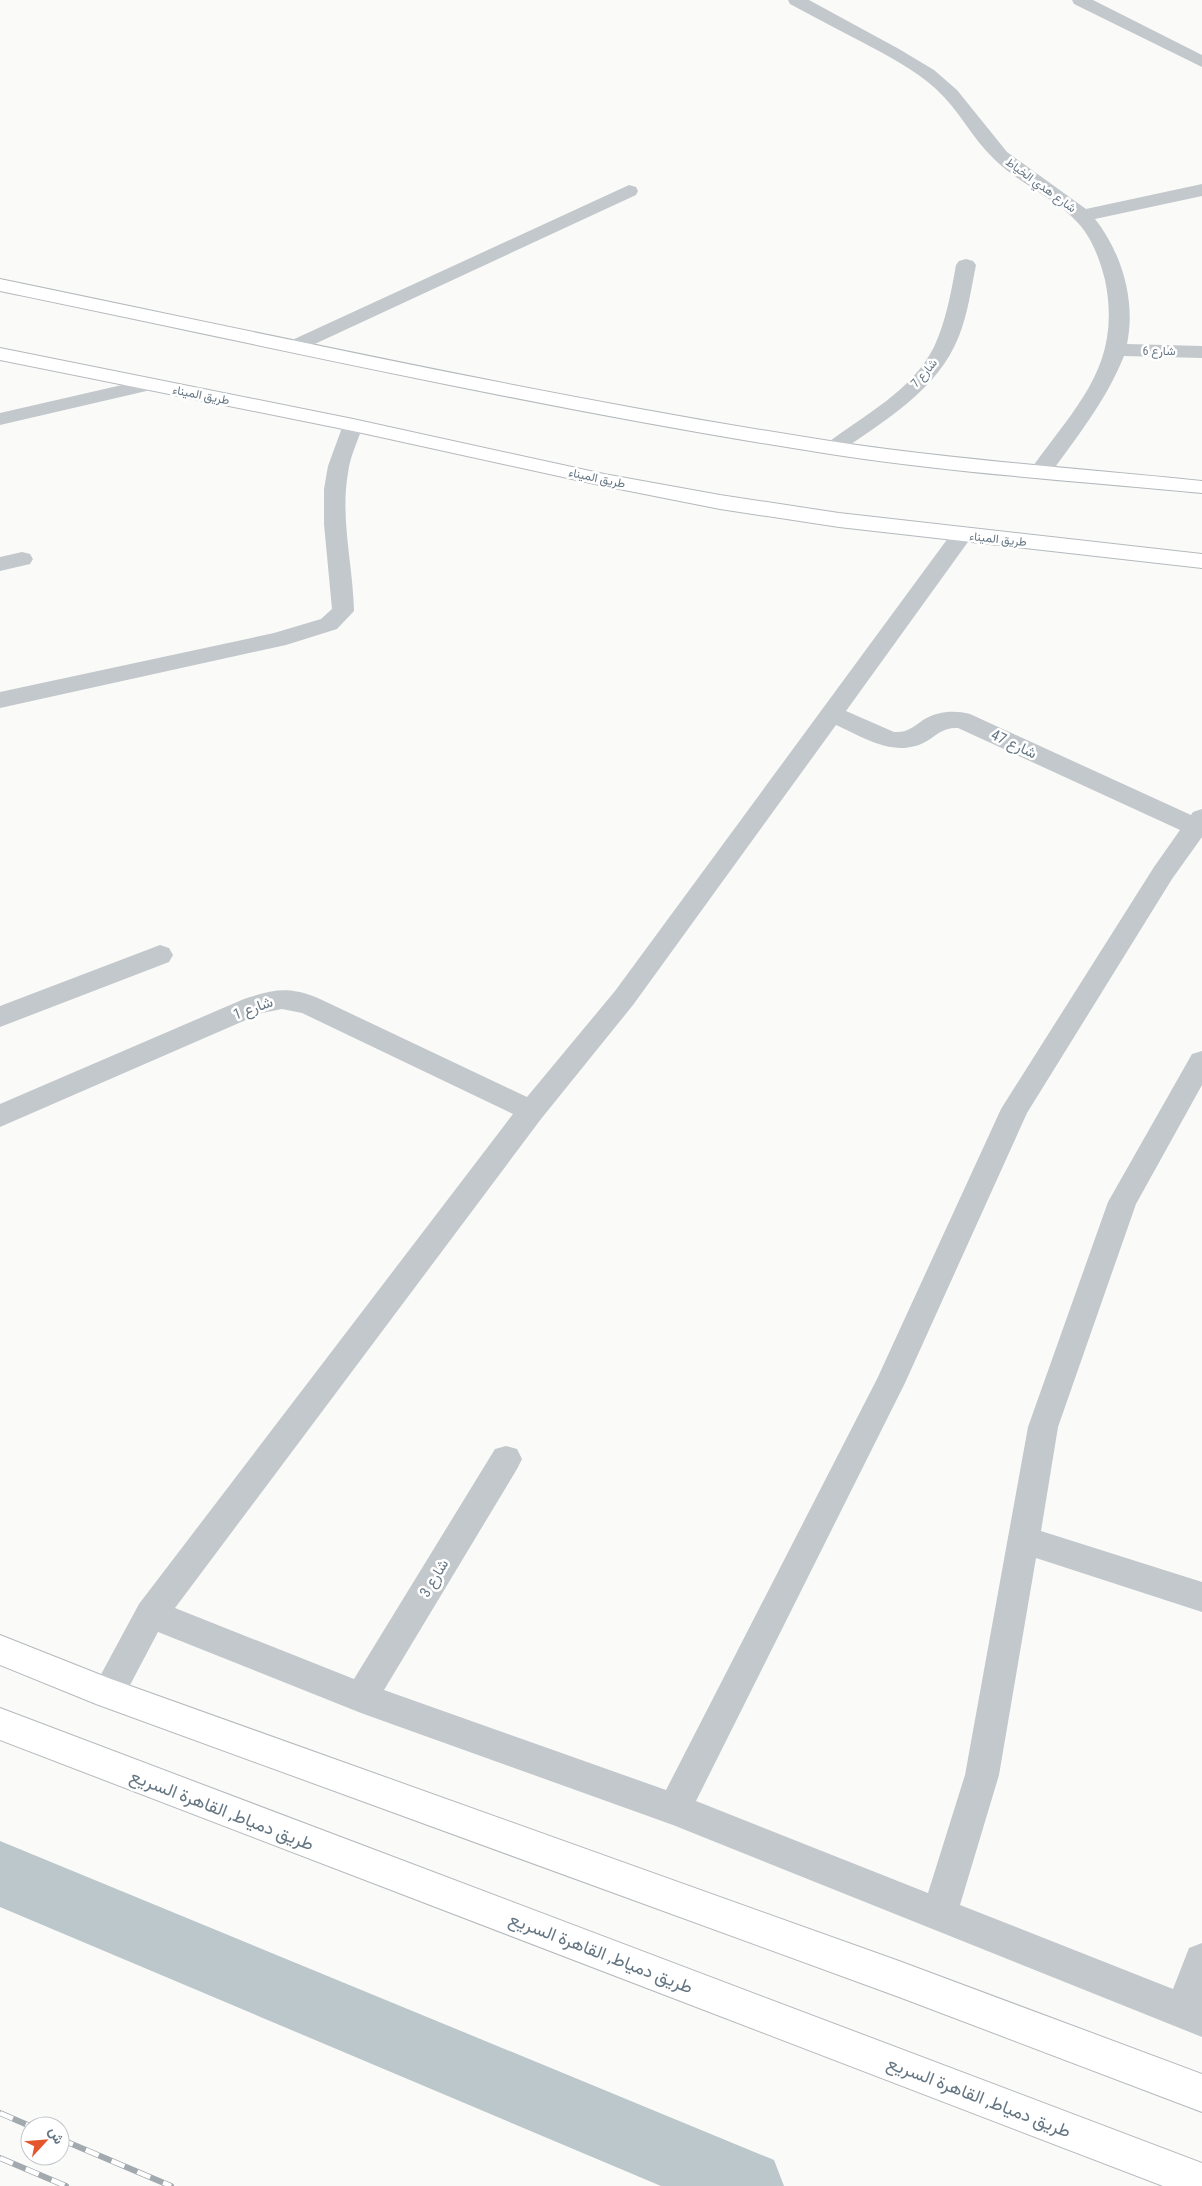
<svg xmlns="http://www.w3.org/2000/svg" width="1202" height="2186" font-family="'Roboto Condensed',Vazirmatn,sans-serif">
	<rect width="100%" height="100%" fill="#fafaf8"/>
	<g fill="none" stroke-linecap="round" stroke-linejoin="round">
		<path fill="#bbc7cb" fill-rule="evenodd" d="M0 1841 774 2160 784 2186H661L0 1907Z"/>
		<g stroke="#b4b9bd" stroke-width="2">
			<path id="highway" d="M0 279C276 336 552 398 830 441 953 460 1078 468 1202 481V493C1078 481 953 473 830 454 552 411 276 348 0 291Z
				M0 348 353 419 604 474 720 495 839 513 1202 554V568L839 527 720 509 604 486 353 431 0 360Z
				M0 1635 111 1679 899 1961 1202 2074V2112L899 1997 96 1704 0 1665Z
				M0 1708 1202 2163V2186H1163L0 1740Z"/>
		</g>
		<path fill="#c3c8cc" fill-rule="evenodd" d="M788 0H809L899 49 934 70 957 90 1007 152 1086 209 1202 184V196L1095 219C1122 253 1136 301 1127 344L1202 346V358L1124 356C1106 401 1076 438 1048 477L1040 478 1032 477 1029 472C1074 407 1123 367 1105 280 1100 260 1092 238 1078 223 1054 197 1019 184 994 159 972 138 959 110 936 89 914 69 886 55 860 41 836 29 813 16 790 4Z
			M1072 0H1093L1202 55V67L1074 4Z
			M629 185 636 187 638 191 636 195 304 349 297 351 290 349 287 345 290 341Z
			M966 259 973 261 976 265C971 289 968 313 959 336 938 390 885 420 840 452L833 454 826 452 822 448 826 444C863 416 913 390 934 347 946 321 951 293 956 265L959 261Z
			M148 379 155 381 158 385 155 389 0 425V413Z
			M353 419 360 421 363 425C358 441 350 456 348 473 340 518 353 565 354 611L337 629 286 645 0 708V692L274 633 321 619 332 609 324 524V489L328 466 343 425 346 421Z
			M962 528 970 530 973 535 846 711 894 732C907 733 913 727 923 720 938 711 954 710 970 714L1191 815 1193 812 1202 809V837L1172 879 1027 1113 905 1383 696 1801 928 1893 965 1775 1028 1427 1108 1202 1192 1054 1202 1051V1085L1136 1204 1058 1427 1041 1531 1202 1582V1612L1036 1558 999 1775 960 1905 1173 1989 1189 1948 1202 1943V2037L673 1825 361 1713 158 1632 120 1704 108 1708 96 1704 91 1693 139 1604 513 1114 302 1013 282 1009 262 1013 0 1127V1104L244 999C274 989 290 986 320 999L527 1097 615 991 954 530ZM836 725C865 738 896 759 927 741 938 734 944 727 958 728L1180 830 1154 867 1001 1109 877 1379 666 1790 384 1690 517 1469 522 1459 517 1449 506 1446 495 1449 354 1679 175 1608 541 1119 633 1005Z
			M22 552 30 554 33 559 30 564 0 571V557Z
			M160 945 169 948 173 955 169 962 0 1027V1006Z"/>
		<use href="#highway" fill="#fff" fill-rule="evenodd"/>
		<g stroke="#a2aab0" stroke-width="6">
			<path id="rail" d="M0 2113 30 2126
				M60 2139 171 2186
				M0 2158 66 2186"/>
		</g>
		<use href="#rail" stroke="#fff" stroke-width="4.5" stroke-dasharray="14" stroke-linecap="butt"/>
	</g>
	<g text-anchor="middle" stroke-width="5" stroke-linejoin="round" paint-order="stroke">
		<g font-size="12" fill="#657683" stroke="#fff">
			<text transform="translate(1041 185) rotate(36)" y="4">شارع هدي الخياط</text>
			<text transform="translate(1159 351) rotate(1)" y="4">شارع 6</text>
			<text transform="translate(924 373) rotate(-49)" y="4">شارع 7</text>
			<text transform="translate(201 395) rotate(11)" y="4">طريق الميناء</text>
			<text transform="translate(597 478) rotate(12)" y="4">طريق الميناء</text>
			<text transform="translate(998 539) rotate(6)" y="4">طريق الميناء</text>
		</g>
		<g font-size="15" fill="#657683" stroke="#fff">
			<text transform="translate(1014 744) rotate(25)" y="5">شارع 47</text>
			<text transform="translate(253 1008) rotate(-20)" y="5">شارع 1</text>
			<text transform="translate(434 1578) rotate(-59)" y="5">شارع 3</text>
		</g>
		<g font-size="18" fill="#657683" stroke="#fff">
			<text transform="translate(222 1810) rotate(21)" y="6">طريق دمياط, القاهرة السريع</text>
			<text transform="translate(601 1953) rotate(21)" y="6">طريق دمياط, القاهرة السريع</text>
			<text transform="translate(979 2097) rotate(21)" y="6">طريق دمياط, القاهرة السريع</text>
		</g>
	</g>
	<g transform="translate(45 2141) rotate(64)"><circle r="24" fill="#ffffff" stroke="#c1c8cd"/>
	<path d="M0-4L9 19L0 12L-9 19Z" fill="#e4572e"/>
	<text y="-8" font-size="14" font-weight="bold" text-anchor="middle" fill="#657683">ش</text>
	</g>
</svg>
